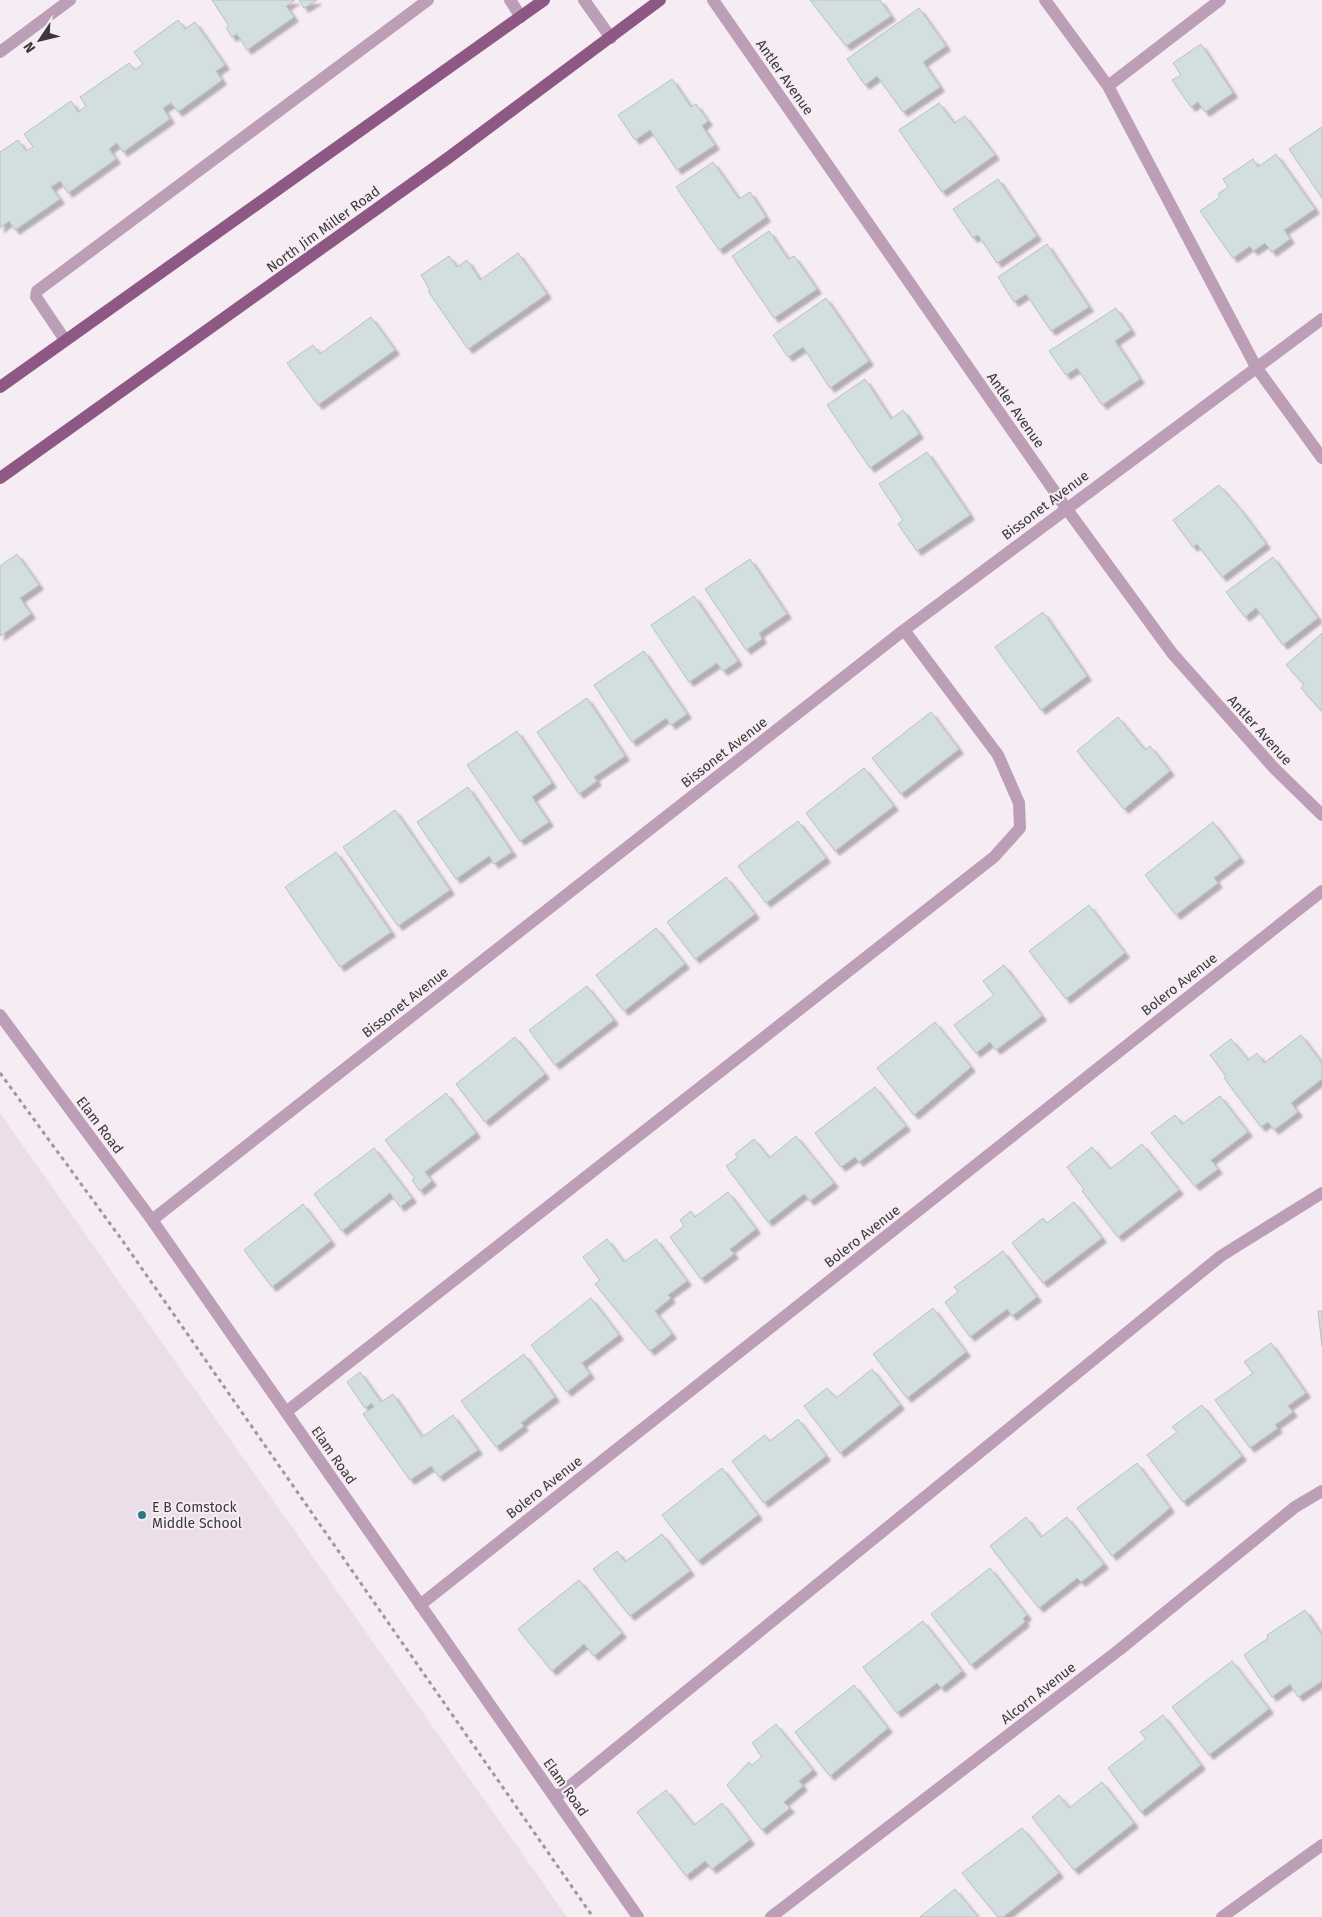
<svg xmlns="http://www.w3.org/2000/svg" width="1322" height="1917" font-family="'Fira Sans',sans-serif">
	<defs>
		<filter id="shadow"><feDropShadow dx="4.5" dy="4.5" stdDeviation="1" flood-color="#0004"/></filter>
	</defs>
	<rect width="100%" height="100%" fill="#f6edf4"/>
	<path fill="#ecdee9" d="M0 1113 567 1917H0Z"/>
	<path fill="#d3dee1" stroke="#b6c2c4" filter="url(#shadow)" d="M212 0H295L286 6 294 17 247 50 237 34 232 37 226 28 229 26Z
		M299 0H317L304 8Z
		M810 0H880L891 16 846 46Z
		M919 8 946 46 923 62 940 87 903 112 877 76 865 85 847 59Z
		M178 20 185 29 195 22 225 65 216 71 222 80 178 112 171 103 163 108 170 119 123 152 117 143 109 149 116 159 68 193 60 181 51 187 60 199 15 230 9 221 0 228V152L18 140 26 151 33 147 24 134 71 101 78 112 86 106 80 97 129 63 135 70 143 64 134 52Z
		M1201 44 1233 93 1205 112 1198 102 1191 107 1172 80 1181 75 1173 63Z
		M672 79 691 107 696 104 708 121 702 126 715 145 677 170 650 130 635 140 618 115Z
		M939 103 954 123 965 116 995 155 942 192 899 130Z
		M1322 127V198L1289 149Z
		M1276 154 1315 209 1284 230 1290 239 1272 252 1265 243 1253 251 1250 246 1233 258 1200 211 1220 197 1218 194 1228 187 1223 179 1253 159 1258 167Z
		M713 162 739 199 750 192 766 217 719 250 676 187Z
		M998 179 1037 236 997 263 978 235 973 238 953 209Z
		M769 231 788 259 794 256 817 289 774 318 732 256Z
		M1047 244 1089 307 1051 331 1026 294 1014 302 998 277Z
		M518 253 547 294 468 349 428 291 430 290 421 275 449 256 457 267 467 260 480 280Z
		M826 298 869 361 830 388 803 347 788 357 773 335Z
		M1116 308 1131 330 1115 341 1140 379 1102 405 1077 368 1066 375 1049 351Z
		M371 317 395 350 318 405 287 363 313 345 320 354Z
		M865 379 891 419 903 410 919 434 870 468 827 405Z
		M927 452 970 515 917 551 898 524 903 520 879 484Z
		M1219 485 1241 510 1266 544 1222 577 1197 544 1193 547 1173 520Z
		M17 554 39 585 20 598 31 614 0 636V566Z
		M1273 557 1318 618 1283 645 1256 608 1245 617 1226 592Z
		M750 559 787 614 759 633 762 639 746 650 705 589Z
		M694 596 738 661 723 671 717 663 689 682 651 625Z
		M1043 612 1087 676 1041 710 995 647Z
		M1322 633V711L1301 688 1304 684 1286 665Z
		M644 651 687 714 671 725 666 718 632 742 594 685Z
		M587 698 625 756 594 777 597 781 579 794 537 732Z
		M931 712 959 749 901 794 872 758Z
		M1118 717 1145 750 1150 746 1170 771 1124 809 1077 751Z
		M517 731 552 783 532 797 549 822 520 841 467 765Z
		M864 768 894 806 835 851 806 813Z
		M468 787 512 852 494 864 489 856 456 879 417 822Z
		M395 810 450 890 398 926 343 847Z
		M798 821 826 858 766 903 738 866Z
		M1213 822 1240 858 1214 878 1218 883 1176 915 1145 875Z
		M336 852 391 932 340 967 285 887Z
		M726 877 755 914 695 959 667 922Z
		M1089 905 1125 953 1066 999 1029 951Z
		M656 928 685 964 624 1011 596 975Z
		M1004 965 1042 1016 996 1050 990 1042 976 1053 954 1025 994 995 983 981Z
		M587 986 614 1020 555 1065 529 1030Z
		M935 1022 971 1067 914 1115 877 1068Z
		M1301 1035 1322 1063V1079L1291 1103 1298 1112 1274 1130 1268 1122 1261 1127 1224 1078 1226 1076 1210 1055 1231 1039 1248 1060 1257 1053 1264 1063Z
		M515 1037 545 1074 485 1122 456 1084Z
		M875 1087 906 1126 859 1162 855 1157 841 1167 815 1133Z
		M446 1093 476 1133 425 1172 432 1181 420 1191 412 1180 415 1178 385 1140Z
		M1220 1096 1248 1132 1211 1160 1218 1169 1195 1186 1151 1133 1175 1115 1182 1124Z
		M796 1136 834 1183 810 1201 804 1194 768 1222 726 1166 738 1157 735 1154 754 1139 769 1158Z
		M1142 1144 1179 1190 1118 1237 1082 1191 1084 1189 1067 1167 1092 1147 1110 1169Z
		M374 1148 412 1198 400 1207 390 1193 342 1231 314 1194Z
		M728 1192 756 1229 730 1249 734 1254 701 1279 670 1237 684 1226 680 1220 691 1211 695 1217Z
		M1074 1202 1102 1238 1043 1283 1012 1243 1043 1218 1047 1223Z
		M303 1204 331 1241 272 1287 244 1250Z
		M607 1239 624 1262 656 1239 687 1281 668 1295 671 1298 655 1311 672 1334 650 1351 595 1284 600 1280 583 1257Z
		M1003 1251 1037 1297 1012 1316 1007 1309 970 1337 945 1302 958 1292 954 1287Z
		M591 1298 619 1335 582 1363 590 1374 567 1392 531 1345Z
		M933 1308 966 1352 907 1398 873 1354Z
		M1318 1311H1322V1346Z
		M1271 1343 1306 1393 1288 1406 1293 1412 1275 1425 1278 1428 1250 1448 1215 1400 1253 1373 1244 1362Z
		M524 1354 555 1397 521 1423 524 1426 496 1447 461 1401Z
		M872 1369 900 1405 840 1453 804 1406 827 1388 836 1398Z
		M360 1372 381 1402 393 1394 422 1437 453 1415 478 1450 439 1477 431 1466 410 1480 363 1414 374 1407 372 1403 365 1408 347 1382Z
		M1202 1405 1242 1456 1183 1502 1147 1455 1177 1432 1172 1427Z
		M798 1419 826 1456 764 1503 732 1461 765 1435 770 1441Z
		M1137 1463 1170 1508 1112 1556 1077 1508Z
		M722 1468 758 1515 698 1561 662 1515Z
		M1026 1517 1041 1537 1067 1517 1104 1564 1081 1582 1077 1578 1039 1608 990 1546Z
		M662 1534 690 1571 630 1616 593 1569 617 1551 625 1562Z
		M990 1568 1027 1615 1023 1619 1025 1622 971 1665 931 1614Z
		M579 1580 622 1633 594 1656 584 1644 552 1671 518 1629Z
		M1305 1610 1322 1635V1681L1298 1697 1290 1684 1272 1697 1244 1655 1268 1638 1267 1635Z
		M923 1621 962 1671 941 1688 937 1683 897 1713 863 1667Z
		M1232 1661 1269 1709 1209 1755 1172 1707Z
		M854 1685 888 1728 830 1776 795 1732Z
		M1163 1715 1201 1765 1141 1812 1108 1768 1146 1739 1140 1732Z
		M776 1724 813 1770 799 1781 803 1786 784 1802 790 1808 762 1830 727 1785 749 1762 752 1765 762 1757 752 1743Z
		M1102 1782 1134 1823 1074 1870 1032 1817 1059 1795 1069 1808Z
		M666 1790 694 1825 722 1803 750 1840 712 1869 705 1861 686 1876 637 1812Z
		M1022 1828 1059 1873 1003 1917H998L962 1873Z
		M955 1889 978 1917H920Z"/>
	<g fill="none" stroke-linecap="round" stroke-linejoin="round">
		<path stroke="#9e989d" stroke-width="3" stroke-dasharray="4 4" stroke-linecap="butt" d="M0 1073 122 1240 593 1917"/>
		<path stroke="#bc9eb6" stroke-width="12" d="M510 0 521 17
			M584 0 611 38
			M713 0 1066 508 1172 653 1274 768 1322 815
			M1045 0 1108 86 1256 367 1322 458
			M0 52 70 0
			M1108 86 1220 0
			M65 340 36 297 37 291 428 0
			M0 1015 152 1220 638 1917
			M152 1220 904 630 1322 319
			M286 1412 994 857 1020 828 1019 803 998 755 904 630
			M420 1605 1322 891
			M555 1798 1221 1256 1322 1193
			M771 1917 1119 1650 1295 1507 1322 1491
			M1222 1917 1322 1845"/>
		<path stroke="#8d5984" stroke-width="12" d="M0 387 544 0
			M0 478 448 158 660 0"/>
	</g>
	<circle fill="#307682" stroke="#f6edf4" stroke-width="2" cx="142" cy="1515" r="5"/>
	<g text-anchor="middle" stroke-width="4" stroke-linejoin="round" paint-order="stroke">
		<g font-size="14" fill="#3b383a" stroke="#f6edf4">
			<text transform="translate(785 77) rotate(55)" y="5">Antler Avenue</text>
			<text transform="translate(323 229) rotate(-36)" y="5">North Jim Miller Road</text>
			<text transform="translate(1016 410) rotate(55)" y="5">Antler Avenue</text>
			<text transform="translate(1045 505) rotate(-37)" y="5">Bissonet Avenue</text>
			<text transform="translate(1260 730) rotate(48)" y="5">Antler Avenue</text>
			<text transform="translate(724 752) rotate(-38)" y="5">Bissonet Avenue</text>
			<text transform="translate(1179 984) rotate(-38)" y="5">Bolero Avenue</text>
			<text transform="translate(405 1002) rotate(-38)" y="5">Bissonet Avenue</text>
			<text transform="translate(100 1125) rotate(53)" y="5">Elam Road</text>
			<text transform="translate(862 1236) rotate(-38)" y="5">Bolero Avenue</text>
			<text transform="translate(334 1455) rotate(55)" y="5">Elam Road</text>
			<text transform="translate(544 1487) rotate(-38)" y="5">Bolero Avenue</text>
			<text transform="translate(1038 1693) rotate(-38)" y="5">Alcorn Avenue</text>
			<text transform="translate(566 1787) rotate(55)" y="5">Elam Road</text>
		</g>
		<g font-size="14" fill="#3b383a" stroke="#f6edf4" text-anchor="start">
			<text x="152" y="1512">E B Comstock<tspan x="152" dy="16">Middle School</tspan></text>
		</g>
	</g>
	<g transform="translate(40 40) rotate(235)" stroke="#f6edf4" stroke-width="4" paint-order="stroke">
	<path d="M0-4L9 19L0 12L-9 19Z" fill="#3b383a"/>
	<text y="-8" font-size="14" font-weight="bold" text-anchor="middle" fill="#3b383a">N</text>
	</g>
</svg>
